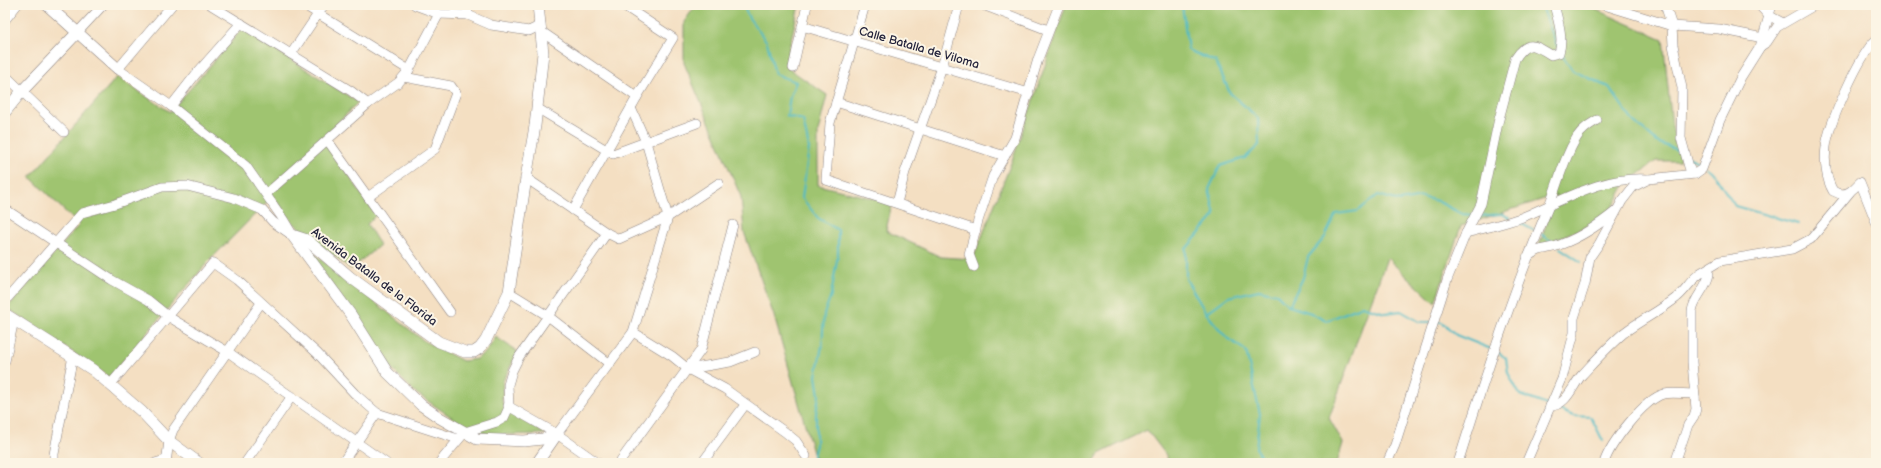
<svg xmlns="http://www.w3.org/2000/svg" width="1881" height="468" font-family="'Balsamiq Sans',sans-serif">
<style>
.green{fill:#9fc46f;stroke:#607355}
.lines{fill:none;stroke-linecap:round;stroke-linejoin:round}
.stream{stroke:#4dbbc5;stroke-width:2}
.minor-casing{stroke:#8b807e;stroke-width:10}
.tertiary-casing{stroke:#8b807e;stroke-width:12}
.minor{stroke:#fff;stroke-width:9}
.tertiary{stroke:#fff;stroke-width:11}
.labels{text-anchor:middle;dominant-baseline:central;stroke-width:4;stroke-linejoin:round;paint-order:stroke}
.street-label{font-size:12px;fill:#22223b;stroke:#fcf5e5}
</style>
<rect width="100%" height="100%" fill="#fcf5e5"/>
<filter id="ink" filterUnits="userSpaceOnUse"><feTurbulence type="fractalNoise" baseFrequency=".025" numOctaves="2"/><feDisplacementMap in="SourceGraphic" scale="8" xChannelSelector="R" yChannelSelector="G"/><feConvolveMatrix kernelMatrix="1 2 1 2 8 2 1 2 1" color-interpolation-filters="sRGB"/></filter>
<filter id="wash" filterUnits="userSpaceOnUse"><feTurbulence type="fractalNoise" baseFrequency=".012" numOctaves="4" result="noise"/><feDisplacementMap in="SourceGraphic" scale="16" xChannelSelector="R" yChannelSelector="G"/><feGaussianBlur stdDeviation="0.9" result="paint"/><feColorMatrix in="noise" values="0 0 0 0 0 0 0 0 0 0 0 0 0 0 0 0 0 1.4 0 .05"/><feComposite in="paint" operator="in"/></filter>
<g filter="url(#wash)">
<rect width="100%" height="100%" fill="#f4dfc2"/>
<g class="green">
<polygon points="696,5 799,5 785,66 827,95 818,132 818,185 892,203 886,231 941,257 973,259 1013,158 1066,5 1585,5 1663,39 1672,126 1680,161 1656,161 1625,185 1607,218 1539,246 1556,195 1461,226 1435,303 1387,258 1329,418 1343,443 1337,463 1167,463 1166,455 1147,430 1099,454 1093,463 816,463 774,316 744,232 741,197 684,63 684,22"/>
<polygon points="242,29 358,102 324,138 376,215 367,224 380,245 351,269 292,222 273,196 208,262 109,377 7,308 79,225 30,177 117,77 170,112"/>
<polygon points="304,246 424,341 463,361 476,359 486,352 496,337 518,352 503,381 502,402 515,415 545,434 490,435 460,423 416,393 389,366"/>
</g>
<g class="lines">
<g class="stream">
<polyline points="743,5 749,18 767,42 775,74 796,82 790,96 787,116 803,120 809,148 802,198 818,218 838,230 838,254 831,295 824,314 822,346 816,376 819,395 816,413 816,445 811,463"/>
<polyline points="1182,5 1188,50 1216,62 1230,93 1258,118 1259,145 1245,158 1220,166 1209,189 1215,215 1186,249 1186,279 1206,313 1226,337 1246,351 1260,414 1256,448 1266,463"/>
<polyline points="1539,5 1543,9 1557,46"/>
<polyline points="1562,55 1573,71 1609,87 1632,120 1657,142 1682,152"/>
<polyline points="1689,157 1701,164"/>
<polyline points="1706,168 1713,173 1735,206 1798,224"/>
<polyline points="1478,216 1502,214 1510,218"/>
<polyline points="1518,222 1535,231"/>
<polyline points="1541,234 1554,243"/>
<polyline points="1560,248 1581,262"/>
<polyline points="1289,306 1303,278 1308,257 1325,237 1336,214 1358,211 1378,195 1400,201 1422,197 1437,201 1462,214 1472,215"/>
<polyline points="1206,313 1228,297 1259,290 1277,294 1289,306 1311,313 1326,321 1362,306 1385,313 1401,311 1420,322 1431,322"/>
<polyline points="1438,322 1442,322 1456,335 1491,349"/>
<polyline points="1497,352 1506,358 1508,373 1520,395 1547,405"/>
<polyline points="1555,408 1573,416 1591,417 1603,441"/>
</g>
</g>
</g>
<g filter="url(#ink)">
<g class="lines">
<defs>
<g id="minor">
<polyline points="172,5 118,69 171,106 246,166 283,219 292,234"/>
<polyline points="211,5 351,91 368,104"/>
<polyline points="304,5 409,70"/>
<polyline points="415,5 439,14 468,15 491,25 529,31 537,27 540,19"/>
<polyline points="467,5 468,15"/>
<polyline points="865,5 830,123 826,180 976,230"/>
<polyline points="983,5 1048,30"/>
<polyline points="1604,5 1672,26 1719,29 1763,38"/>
<polyline points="1665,5 1672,26 1673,45 1682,88 1681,138 1689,167 1691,172 1695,174 1702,169 1720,120 1741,77 1760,47 1772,5"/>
<polyline points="1759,5 1768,15 1783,23"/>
<polyline points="5,20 17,5"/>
<polyline points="802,26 1029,93"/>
<polyline points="542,32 637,97"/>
<polyline points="77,33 103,5"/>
<path d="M1876,40C1860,54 1828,125 1826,147C1824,161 1826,179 1833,191C1845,198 1852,191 1860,182L1876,222"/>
<polyline points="1761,46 1767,42 1777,27 1815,5"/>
<polyline points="291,54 324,5"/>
<polyline points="793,68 807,5"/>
<polyline points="5,75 64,132"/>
<polyline points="836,102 1005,156"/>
<polyline points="171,106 196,74 241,23"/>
<polyline points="537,108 613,154 697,123"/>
<polyline points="328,141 450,312"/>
<polyline points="526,178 607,233 619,239 668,217 719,183"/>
<polyline points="266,194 368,104 399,82 409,70 439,14"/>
<polyline points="368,197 435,149 456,93 451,86 404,77"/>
<polyline points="897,203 905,172 942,67 959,5"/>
<polyline points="5,209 112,280 148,300 169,317 228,352 386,463"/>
<polyline points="573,210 637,97 673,38 623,5"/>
<path d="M1466,233C1487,227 1510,223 1530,214C1569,197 1605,176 1648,179"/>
<path d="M1527,257C1544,245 1547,251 1562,244C1581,237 1600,224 1616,211"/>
<polyline points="974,267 969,254 978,221 993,176 1015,138 1038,59 1059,5"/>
<polyline points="1700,273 1720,261 1792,249 1811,239 1850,192"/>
<polyline points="509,292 548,316 610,364"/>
<polyline points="5,301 82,213 115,204 162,187 187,186 234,198 262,210 273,222 292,235"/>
<polyline points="633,332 672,356 688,369 725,389 785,432 796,441 806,456"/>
<polyline points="5,361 14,320"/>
<polyline points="688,369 730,362 755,352"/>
<polyline points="110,385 213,263 237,280 317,353 355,394 377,413 458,439"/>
<polyline points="508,406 557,434 598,463"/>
<path d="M1550,406C1566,406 1572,387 1581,376C1595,361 1609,345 1625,332C1641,320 1660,311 1676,298C1687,290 1692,276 1705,271L1709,274C1707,288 1694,297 1692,311V362L1696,409L1694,416L1688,425L1675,463"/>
<polyline points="557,434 633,332 668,217 646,142 631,108"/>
<polyline points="54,463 54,454 73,356"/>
<polyline points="155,463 165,460"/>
<polyline points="166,463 169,441 173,430 261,303"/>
<polyline points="245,463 292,396"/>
<polyline points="342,463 377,413"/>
<polyline points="439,463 465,432 497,422 504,418 509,407 508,385 512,371 519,357 607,233"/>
<polyline points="619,463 701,350 733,225"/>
<polyline points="702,463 745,405"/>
<path d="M1387,463L1395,445L1447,280L1466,233L1481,204L1498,123L1515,59C1527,40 1534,44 1551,55L1559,53C1564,38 1558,20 1554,5"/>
<path d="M1458,463C1485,377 1513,291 1548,208C1558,184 1563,159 1577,137C1582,129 1589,125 1597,120"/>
<polyline points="1526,463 1562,379 1574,333 1574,318 1585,284 1590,257 1599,244 1622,201 1633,187 1649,179 1695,174"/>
<path d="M1604,463C1610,444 1644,399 1664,394C1672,392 1683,394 1692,394L1695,398"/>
</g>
<g id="tertiary">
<polyline points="47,5 118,69"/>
<polyline points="5,112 22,91 77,33"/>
<polyline points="292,235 307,240 350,277 439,342 465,352 474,352 480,348 486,340 509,292 526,178 535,126 543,53 538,5"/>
<polyline points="292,235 351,315 387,372 421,405 440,418 477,439 524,441 543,439 557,434"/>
<polyline points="5,314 93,370 142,412 169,441 199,463"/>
<polyline points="537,463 557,434"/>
</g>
</defs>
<use href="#minor" class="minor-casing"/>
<use href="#tertiary" class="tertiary-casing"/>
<use href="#minor" class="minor"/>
<use href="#tertiary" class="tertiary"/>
</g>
</g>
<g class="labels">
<g class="street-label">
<text transform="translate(919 48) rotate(16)">Calle Batalla de Viloma</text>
<text transform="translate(374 277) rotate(37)">Avenida Batalla de la Florida</text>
</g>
</g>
<rect width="1881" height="468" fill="none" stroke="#fcf5e5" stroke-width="20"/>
</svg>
